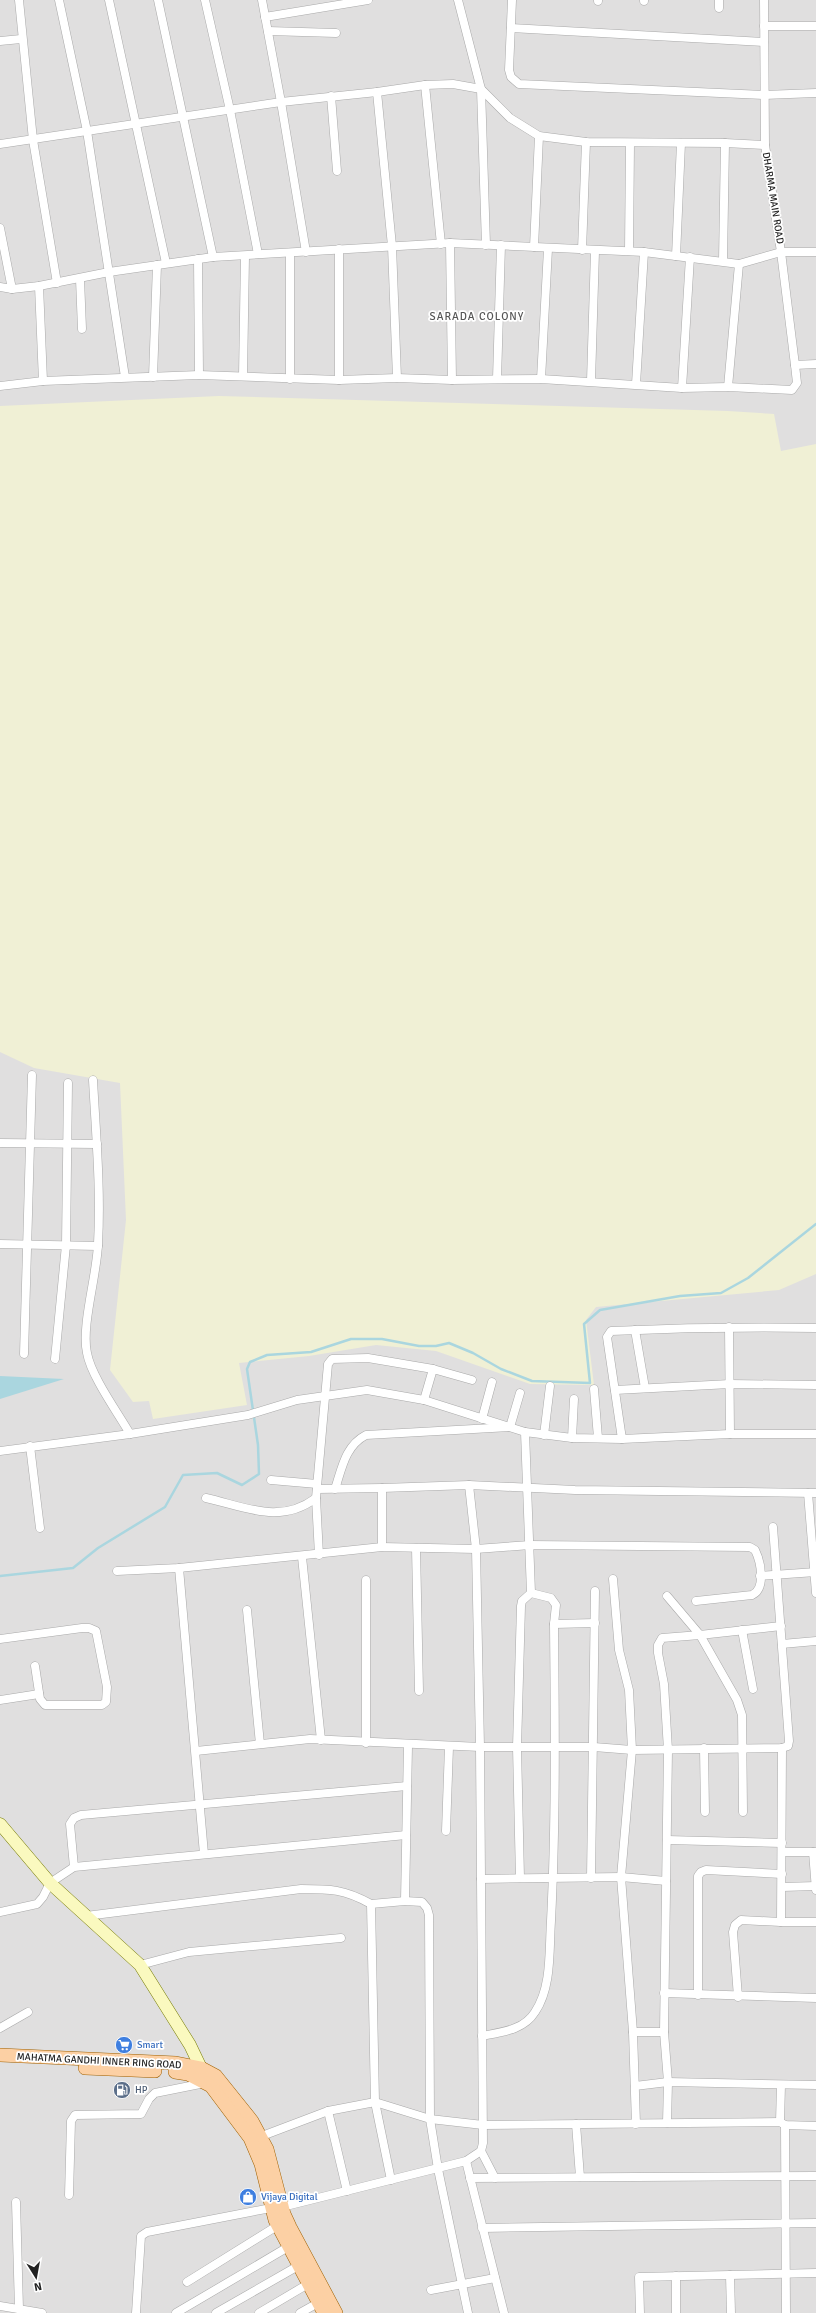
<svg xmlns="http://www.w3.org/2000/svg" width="816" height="2313" font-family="Signika,sans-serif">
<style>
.residential{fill:#e0dfdf}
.farmland{fill:#f0f0d5}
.water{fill:#aad6df}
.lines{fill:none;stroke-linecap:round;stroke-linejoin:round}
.stream{stroke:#aad6df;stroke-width:2.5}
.street-casing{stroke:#a9a9a9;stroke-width:9}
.secondary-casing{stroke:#777c06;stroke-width:13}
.primary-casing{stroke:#9f6001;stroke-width:14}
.street{stroke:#fff;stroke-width:8}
.secondary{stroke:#faf9bf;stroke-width:12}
.primary{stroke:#fcd0a4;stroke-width:13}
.labels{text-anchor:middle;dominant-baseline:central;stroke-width:3.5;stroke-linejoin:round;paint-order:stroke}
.street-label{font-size:10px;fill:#222;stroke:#fff}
.shop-label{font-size:10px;fill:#366cbe;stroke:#fff;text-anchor:start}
.service-label{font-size:10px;fill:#4e5e75;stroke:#fff;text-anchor:start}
.neighbourhood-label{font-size:11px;letter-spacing:1px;fill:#555;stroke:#fff}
</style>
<rect width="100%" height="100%" fill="#f2eee9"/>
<rect class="residential" x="0" y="0" width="816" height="2313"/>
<polygon class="farmland" points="219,396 728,411 774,414 781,451 816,444 816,1274 779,1290 596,1307 586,1320 594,1385 530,1384 436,1351 376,1345 309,1356 239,1363 247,1405 153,1419 149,1401 133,1402 110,1370 126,1220 120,1083 34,1068 0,1052 0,406"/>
<polygon class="water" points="0,1376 64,1379 0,1399"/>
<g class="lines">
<polyline class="stream" points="0,1576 73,1568 98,1548 165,1507 183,1475 217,1473 242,1485 259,1474 258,1445 247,1369 250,1362 267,1355 311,1352 351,1339 382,1339 419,1346 436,1346 449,1343 473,1353 501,1369 532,1381 590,1383 584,1324 600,1310 680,1296 721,1293 748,1278 816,1224"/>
<defs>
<g id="street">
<polyline points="19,0 33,140 57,283"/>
<polyline points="59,0 87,131 125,377"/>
<polyline points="109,0 166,263"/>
<polyline points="158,0 213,257"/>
<polyline points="205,0 230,110 258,254"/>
<polyline points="262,0 281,102 306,252"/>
<polyline points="458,0 481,89 486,245"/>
<polyline points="512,0 509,70 511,77 519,84 764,95 816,93"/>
<polyline points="719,0 719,8"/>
<polyline points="598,1 598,0"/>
<polyline points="644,1 644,0"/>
<polyline points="265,17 368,0"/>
<polyline points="764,26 816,26"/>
<polyline points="511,28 764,42"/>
<polyline points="268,31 336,33"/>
<polyline points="0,41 21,39"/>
<polyline points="425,85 441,244"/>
<polyline points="377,92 392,246 397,378"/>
<polyline points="331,96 337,171"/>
<polyline points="0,144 281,102 377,92 425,85 453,84 481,89 510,118 539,136 586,142 725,143 765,145"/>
<polyline points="0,228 12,289"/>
<polyline points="450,243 452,380"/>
<polyline points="534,247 539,136"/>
<polyline points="339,249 339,380"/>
<polyline points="582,250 586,142"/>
<polyline points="629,251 630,143"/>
<polyline points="290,253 290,379"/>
<polyline points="676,256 681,143"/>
<polyline points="198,259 199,375"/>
<polyline points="723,261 725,143"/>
<polyline points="80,279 82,329"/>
<polyline points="39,286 43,381"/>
<polyline points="0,287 12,289 39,286 109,272 213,257 450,243 644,252 739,264 781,252 816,252"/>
<polyline points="795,365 816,364"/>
<polyline points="243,376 245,256"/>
<polyline points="153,377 157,265"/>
<polyline points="497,379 501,245"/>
<polyline points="541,379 548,249"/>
<polyline points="591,381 595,251"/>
<polyline points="636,384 644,252"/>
<polyline points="0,386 43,381 199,375 339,380 397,378 452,380 541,379 682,388 728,387 792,390 797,383 795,365 781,252 765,145 764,0"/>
<polyline points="728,387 739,264"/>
<polyline points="682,388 690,257"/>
<path d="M93,1080C96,1135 101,1190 98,1244C97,1275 81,1326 87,1353C91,1376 118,1413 130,1434"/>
<polyline points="0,1143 97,1144"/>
<polyline points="0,1244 98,1246"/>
<polyline points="729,1327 730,1434"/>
<path d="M816,1328C748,1327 679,1328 611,1331L607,1337L622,1439L730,1434H816"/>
<polyline points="635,1330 645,1388"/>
<polyline points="24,1354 32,1075"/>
<polyline points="55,1359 66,1245 68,1083"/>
<polyline points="594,1389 598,1438"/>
<polyline points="615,1390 730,1384 816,1385"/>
<polyline points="424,1400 433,1369 472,1380"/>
<polyline points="482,1419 492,1382"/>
<polyline points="525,1432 572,1438 622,1439"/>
<polyline points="544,1435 550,1386"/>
<polyline points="572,1438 574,1399"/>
<polyline points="30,1446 40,1528"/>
<polyline points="0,1451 130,1434 248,1415 297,1400 367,1390 424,1400 525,1432 531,1593"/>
<polyline points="271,1480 317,1484"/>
<polyline points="382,1488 469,1485 575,1490 816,1493"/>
<polyline points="317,1489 382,1488 382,1547"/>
<path d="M335,1489C342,1468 345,1446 366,1435L510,1427L520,1393"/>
<polyline points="808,1493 816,1593"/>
<path d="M206,1498C246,1507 280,1525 316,1498L328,1364L332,1359L368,1358L433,1369"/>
<polyline points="316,1498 319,1555"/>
<polyline points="416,1548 419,1691"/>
<polyline points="302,1557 321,1740"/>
<polyline points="179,1568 204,1854"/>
<path d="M117,1571L179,1568L382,1547L476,1549L530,1545L750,1547L755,1550C761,1562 766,1589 752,1595L696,1601"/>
<polyline points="760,1576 816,1572"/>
<polyline points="613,1579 619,1650 629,1690 632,1750 621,1877 633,2032 636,2124"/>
<polyline points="366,1580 366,1743"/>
<polyline points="667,1596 700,1635 781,1626"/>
<polyline points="247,1610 260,1744"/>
<polyline points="554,1624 595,1623"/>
<polyline points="742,1630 753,1689"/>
<polyline points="0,1639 82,1628 89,1628 96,1631 107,1687 106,1702 102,1705 45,1705 40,1699 35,1666"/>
<polyline points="782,1644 816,1641"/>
<polyline points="0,1700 39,1694"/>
<polyline points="704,1748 705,1812"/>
<polyline points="782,1748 781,1922 816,1922"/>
<polyline points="196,1751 310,1739 480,1747 594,1747 632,1750 782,1748 788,1746 789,1741 773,1527"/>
<polyline points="446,1831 449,1747"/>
<polyline points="667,1840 782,1843"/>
<polyline points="782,1852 816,1852"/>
<polyline points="813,1852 816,1890"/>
<polyline points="74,1867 70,1824 74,1818 81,1815 407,1786"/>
<polyline points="591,1878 595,1591"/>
<polyline points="481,1879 621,1877 666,1881"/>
<polyline points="782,1887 816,1886"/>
<polyline points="405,1901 408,1746"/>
<polyline points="0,1912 37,1904 43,1897 50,1883 74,1867 406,1835"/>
<path d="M86,1916L301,1889C330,1889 344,1889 371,1904"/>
<polyline points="140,1965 189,1952 341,1938"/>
<polyline points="664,1993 816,1998"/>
<polyline points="698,1995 698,1876 701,1872 706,1870 782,1874"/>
<polyline points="738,1997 733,1932 735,1925 741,1920 781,1922"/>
<polyline points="0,2028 28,2012"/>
<polyline points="633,2032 664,2032"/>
<path d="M482,2036C502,2032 524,2030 535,2012C552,1987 549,1950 551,1921C556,1822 555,1723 554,1624L556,1605L551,1598L531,1593L522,1601L521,1606L517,1747L520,1878"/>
<polyline points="635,2086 668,2082 816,2085"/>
<polyline points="328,2111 347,2191"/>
<polyline points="780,2122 781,2085"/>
<polyline points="667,2123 668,2082 664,2032 668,1750 664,1684 658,1653 658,1645 662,1638 700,1635 737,1700 742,1715 743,1812"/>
<polyline points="576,2124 580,2177"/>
<polyline points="785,2125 786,2313"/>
<polyline points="262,2136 328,2111 375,2102 430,2119 483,2125 780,2122 785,2125 816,2126"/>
<polyline points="481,2151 495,2178"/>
<polyline points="466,2161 481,2151 483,2143 480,1747 476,1549 469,1485"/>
<polyline points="470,2178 816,2176"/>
<polyline points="391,2180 375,2102 371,1904 405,1901 422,1902 427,1908 429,1915 430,2119 438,2169 468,2313"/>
<polyline points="69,2195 71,2121 75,2115 141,2114 149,2099 155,2093 205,2083"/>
<polyline points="16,2202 19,2309"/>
<polyline points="282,2207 466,2161 504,2313"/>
<polyline points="482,2228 816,2223"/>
<polyline points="730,2275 731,2313"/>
<polyline points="187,2282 277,2226"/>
<polyline points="431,2290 495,2278"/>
<polyline points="0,2306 42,2313"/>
<polyline points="136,2313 141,2236 147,2232 271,2208"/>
<polyline points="176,2313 288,2247"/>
<polyline points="216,2313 298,2266"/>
<polyline points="259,2313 308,2284"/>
<polyline points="300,2313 318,2303"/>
<polyline points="640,2313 639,2277 816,2273"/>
<polyline points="676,2313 676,2276"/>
</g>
<polyline id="secondary" points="0,1824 50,1883 140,1965 190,2045 201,2068 201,2076"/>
<g id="primary">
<polyline points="0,2055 176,2063 201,2068 216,2076 252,2121 267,2149 284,2214 290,2227 336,2313"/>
<polyline points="85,2068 155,2071"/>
<polyline points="175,2072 188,2074 211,2086 250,2138 261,2164 275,2220 324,2313"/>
</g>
</defs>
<use href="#street" class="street-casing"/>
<use href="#secondary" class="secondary-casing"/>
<use href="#primary" class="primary-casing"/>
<use href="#street" class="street"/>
<use href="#secondary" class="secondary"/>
<use href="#primary" class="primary"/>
</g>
<defs>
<symbol id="supermarket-disc" viewBox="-11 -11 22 22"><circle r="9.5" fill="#3f7fe0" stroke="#fff"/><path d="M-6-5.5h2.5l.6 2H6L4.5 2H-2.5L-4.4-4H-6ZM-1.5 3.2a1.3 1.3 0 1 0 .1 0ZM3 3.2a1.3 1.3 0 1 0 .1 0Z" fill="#fff"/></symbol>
<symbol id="fuel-disc" viewBox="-11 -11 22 22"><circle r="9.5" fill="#5c6f8a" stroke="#fff"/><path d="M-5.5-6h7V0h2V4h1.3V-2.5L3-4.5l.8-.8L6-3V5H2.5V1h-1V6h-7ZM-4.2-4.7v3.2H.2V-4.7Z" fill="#fff"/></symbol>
<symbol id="shop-disc" viewBox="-11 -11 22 22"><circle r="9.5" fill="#3f7fe0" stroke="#fff"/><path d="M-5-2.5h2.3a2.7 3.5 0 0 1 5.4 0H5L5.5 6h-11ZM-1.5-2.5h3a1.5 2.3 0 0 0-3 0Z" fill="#fff"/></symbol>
</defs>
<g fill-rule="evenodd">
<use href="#supermarket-disc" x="114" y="2035" width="20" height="20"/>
<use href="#fuel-disc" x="112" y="2080" width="20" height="20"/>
<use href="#shop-disc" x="238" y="2187" width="20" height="20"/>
</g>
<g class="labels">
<g class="street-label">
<text transform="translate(773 198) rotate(81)">DHARMA MAIN ROAD</text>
<text transform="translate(99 2061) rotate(3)">MAHATMA GANDHI INNER RING ROAD</text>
</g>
<g class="shop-label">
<text x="137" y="2045">Smart</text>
<text x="261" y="2197">Vijaya Digital</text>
</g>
<g class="service-label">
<text x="135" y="2090">HP</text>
</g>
<g class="neighbourhood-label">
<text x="477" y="316">SARADA COLONY</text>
</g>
</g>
<g transform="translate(36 2277) rotate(169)" stroke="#ffffff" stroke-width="3" paint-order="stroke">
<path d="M0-3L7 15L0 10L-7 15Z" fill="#222222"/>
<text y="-6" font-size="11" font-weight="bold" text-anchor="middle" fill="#222222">N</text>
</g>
</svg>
